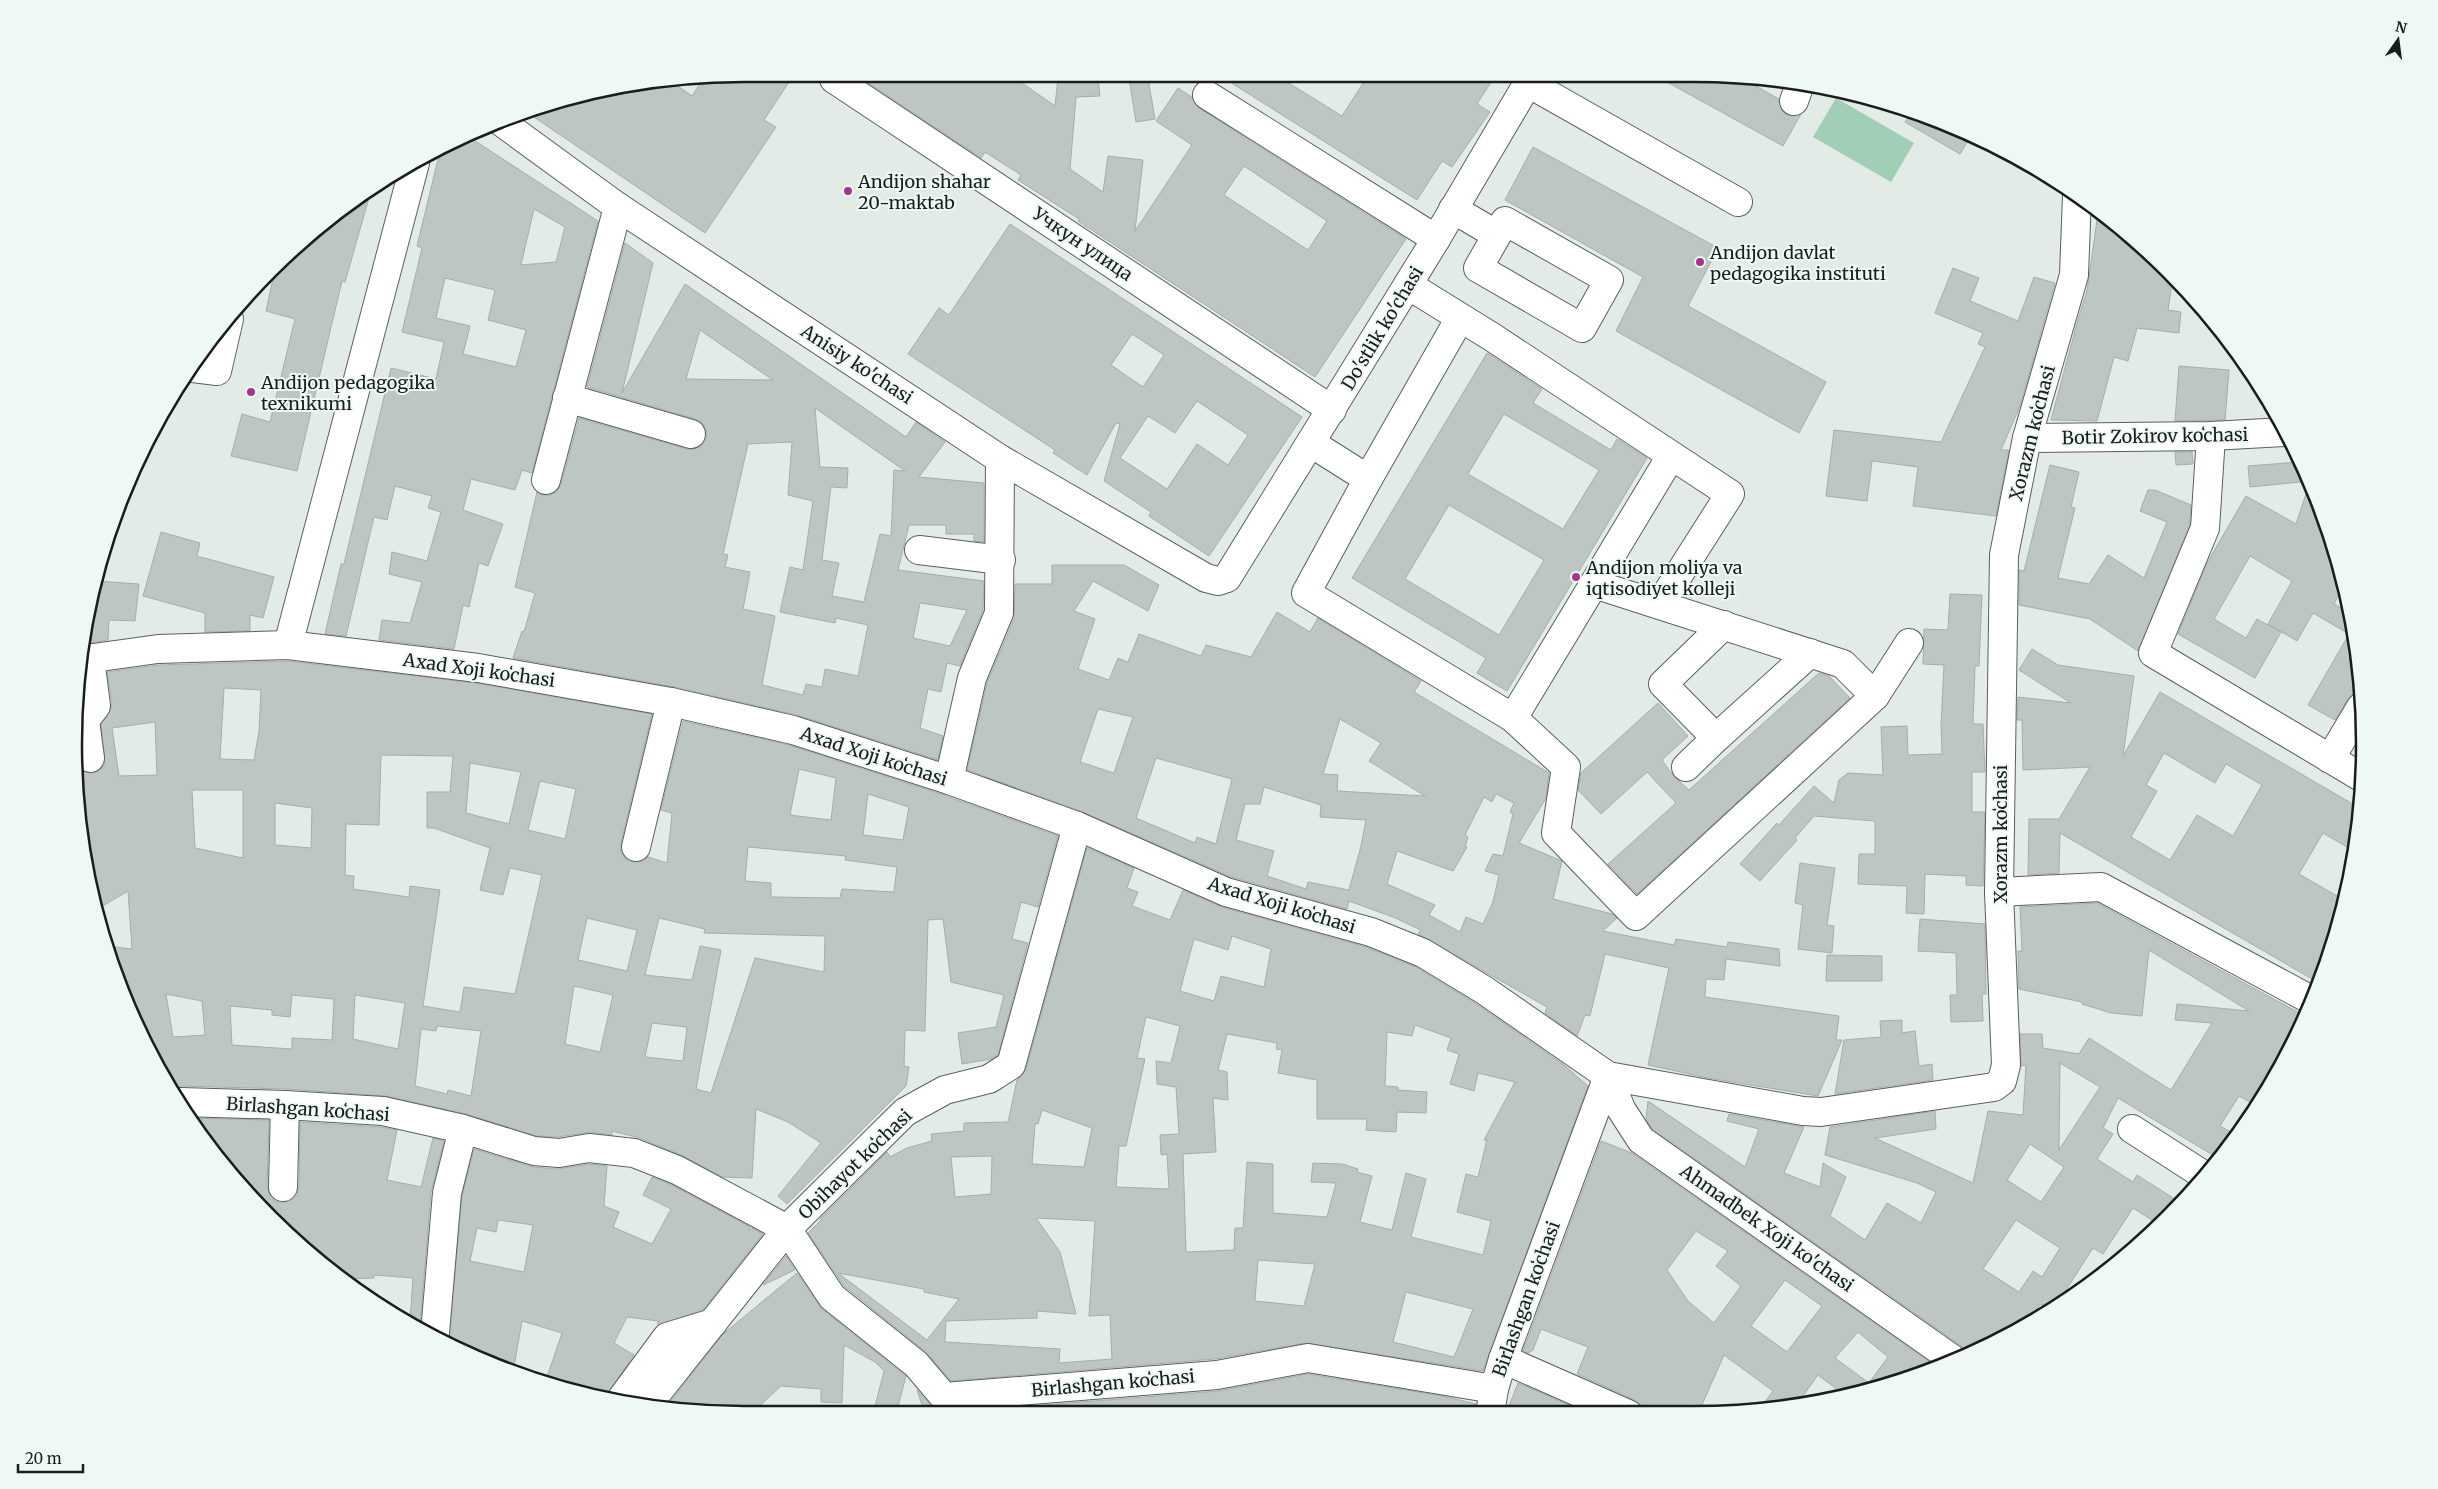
<svg xmlns="http://www.w3.org/2000/svg" width="2438" height="1489" font-family="Merriweather,serif">
<style>
.green{fill:#a0ceb6}
.building{fill:#bdc6c1;stroke:#a5aea9;fill-rule:evenodd}
.lines{fill:none;stroke-linecap:round;stroke-linejoin:round}
.minor-casing{stroke:#59615c;stroke-width:30}
.minor{stroke:#fff;stroke-width:28}
.poi-dot{fill:#a5338f;stroke:#eff9f3;stroke-width:2}
.labels{text-anchor:middle;dominant-baseline:central;stroke-width:4;stroke-linejoin:round;paint-order:stroke}
.poi-label{font-size:18px;fill:#191d1b;stroke:#eff9f3;text-anchor:start}
.street-label{font-size:18px;fill:#191d1b;stroke:#eff9f3}
.rim{fill:none;stroke:#191d1b;stroke-width:2.5}
</style>
<rect width="100%" height="100%" fill="#e2ebe6"/>
<polygon class="green" points="1836,98 1914,143 1891,182 1813,137"/>
<g class="building">
<polygon points="1736,75 1779,99 1782,111 1788,115 1801,114 1783,146 1656,76"/>
<polygon points="1495,76 1477,104 1490,112 1452,167 1442,161 1417,200 1222,77 1279,77 1342,116 1367,77"/>
<path d="M1015,78L1055,106L1058,78H1098L1100,96L1076,97L1070,169L1103,192L1108,156L1143,160L1135,231L1192,145L1156,121L1178,88L1192,97L1199,108L1406,239L1315,377L1078,221L1079,219L1018,180L1021,175L985,152L981,158L862,79ZM1244,166L1327,221L1308,250L1224,195Z"/>
<polygon points="1129,78 1148,78 1155,119 1136,122"/>
<polygon points="668,79 692,96 703,79 791,79 764,120 776,127 705,233 525,111 657,80"/>
<polygon points="1912,111 1969,139 1960,154 1905,122"/>
<path d="M466,135L598,221L532,473L522,470L515,490L471,479L463,510L503,524L488,566L479,563L469,607L463,605L454,649L379,640L382,620L410,623L422,582L389,574L392,552L427,561L441,512L428,508L432,496L395,486L387,520L374,517L346,636L325,634L341,564H344L391,368L436,379L444,342L402,332L422,248L417,246L441,147ZM534,209L565,227L556,262L521,265ZM445,278L495,290L488,320L526,330L516,367L463,354L470,326L436,318Z"/>
<polygon points="1533,147 1718,248 1688,306 1826,382 1799,433 1616,331 1643,277 1505,200"/>
<polygon points="371,191 345,282 342,281 297,471 231,456 242,414 270,422 295,319 266,311 274,274 336,212"/>
<polygon points="2098,213 2173,277 2168,310 2181,312 2179,333 2137,328 2128,361 2114,357 2097,421 2051,420 2079,316 2087,291"/>
<path d="M1010,224L1302,417L1209,556L1149,516L1151,512L1104,481L1120,424L1116,423L1087,475L1053,453L1055,450L908,354L939,308L949,315ZM1132,334L1164,355L1143,387L1111,365ZM1197,401L1248,435L1228,465L1197,444L1167,489L1120,458L1148,416L1175,433Z"/>
<path d="M625,243L653,263L622,393L685,284L906,437L916,422L945,442L919,477L984,483V542L974,541V534H946V525H909L898,570L984,581L983,610L960,666L947,663L941,692L928,689L920,728L943,736L938,760L797,715L674,687L513,658L522,631L524,632L535,593L515,587L537,492L542,495H551L557,491L561,484L579,418L687,449H694L701,446L706,438V430L703,424L695,419L587,387ZM700,330L723,346L773,380L686,379ZM815,408L905,471L894,470L891,536L880,534L864,602L832,596L839,563L822,560L831,487L847,488L848,468L820,467ZM792,442L788,495L813,501L803,570L790,567L780,612L835,623L836,618L868,625L858,676L825,669L822,687L806,684L803,695L762,685L775,616L743,609L750,572L725,567L728,555L723,554L748,444ZM920,603L967,610L950,646L913,638Z"/>
<polygon points="1953,268 1979,278 1970,301 2018,321 2034,277 2055,283 2020,406 2001,450 2009,450 1996,516 1913,506 1918,467 1872,461 1867,501 1826,496 1834,430 1941,442 1985,347 1978,344 1983,333 1935,313"/>
<path d="M1487,353L1542,389L1533,403L1611,450L1617,439L1647,458L1507,691L1477,673L1486,658L1352,578ZM1504,414L1599,470L1563,529L1468,474ZM1449,505L1544,560L1499,635L1405,579Z"/>
<polygon points="2179,366 2229,370 2225,420 2175,421"/>
<polygon points="2175,452 2192,452 2193,464 2176,465"/>
<polygon points="2299,462 2310,481 2250,487 2248,466"/>
<polygon points="2050,465 2079,472 2071,507 2075,508 2058,578 2089,584 2108,555 2144,578 2167,522 2140,511 2148,490 2155,490 2191,505 2190,524 2138,651 2090,619 2019,605 2019,570 2024,571"/>
<polygon points="2310,482 2343,587 2334,604 2351,614 2359,692 2348,699 2335,720 2308,705 2349,634 2313,613 2297,641 2268,624 2292,581 2250,556 2214,619 2246,638 2257,619 2281,632 2255,678 2178,634 2207,563 2246,496 2296,524"/>
<polygon points="161,532 200,543 197,556 274,577 263,618 250,615 250,631 205,632 205,613 143,596"/>
<path d="M1052,565H1124L1159,585L1148,611L1093,581L1074,611L1095,619L1078,669L1109,680L1118,658L1128,662L1139,634L1201,656L1206,645L1251,657L1277,612L1310,632L1318,618L1421,681L1414,692L1549,773L1546,798L1519,843L1562,861L1553,899L1612,914L1617,918L1603,931L1674,945L1676,939L1727,947L1728,942L1779,949L1780,966L1726,959L1724,980L1706,979L1705,997L1839,1016L1836,1040H1842L1818,1096L1708,1078L1648,1065L1669,968L1605,954L1590,1016L1585,1015L1577,1036L1545,1013L1547,1007L1418,934L1421,930L1393,917L1349,901L1347,909L1231,877L1083,812L967,770L987,683L1014,619L1015,584H1052ZM1098,709L1133,717L1114,773L1080,762ZM1340,719L1381,743L1369,761L1425,796L1337,791L1338,775L1323,774ZM1156,758L1232,779L1216,844L1197,837L1195,843L1136,818ZM1264,787L1321,805L1320,817L1366,820L1361,846L1349,890L1308,882L1306,889L1267,876L1274,851L1236,840L1245,804H1260ZM1496,794L1514,803L1510,812L1513,814L1503,856L1493,854L1485,871L1499,875L1493,902L1483,924L1466,917L1460,932L1429,915L1435,905L1387,884L1397,851L1453,871L1467,847H1465L1468,837L1465,835L1484,797L1492,802Z"/>
<polygon points="97,581 139,584 135,621 109,620 108,640 83,644"/>
<polygon points="1950,594 1982,595 1979,666 1975,666 1973,724 1983,724 1985,772 1972,772 1972,812 1985,812 1983,886 1966,885 1966,876 1925,874 1924,914 1906,913 1907,886 1858,884 1859,854 1875,854 1875,821 1814,816 1795,838 1797,840 1760,881 1740,864 1777,823 1779,825 1814,786 1834,803 1839,780 1848,773 1883,775 1881,727 1907,726 1908,755 1942,754 1941,725 1944,665 1923,664 1924,629 1948,630"/>
<path d="M2032,649L2058,665L2134,676L2123,756L2160,692L2358,807L2354,851L2323,833L2299,874L2344,900L2319,983L2060,833L2059,873L2028,875L2029,819H2059L2090,767L2023,770L2022,720H2017L2018,697L2071,703L2019,670ZM2164,753L2215,783L2226,764L2262,785L2233,836L2197,815L2170,860L2131,837L2157,791L2146,785Z"/>
<path d="M287,661L476,683L652,714L621,843V851L625,858L633,862H641L648,857L667,863L672,813L661,810L683,721L789,745L944,795L1058,836L1038,907L1021,902L1012,939L1028,943L998,1055L991,1059L962,1064L958,1033L996,1027L1004,995L951,982L943,919L928,920L925,1031L905,1030L904,1066L909,1067L906,1086L787,1204L778,1196L821,1143L788,1122L756,1109L752,1178L722,1177L683,1156L640,1138L612,1131V1135L590,1132L558,1137L537,1136L466,1114L386,1096L286,1089L181,1086L173,1089L143,1041L109,960L106,946L132,949L128,891L96,910L87,875L76,763L84,772L92,773L100,770L105,764L101,724L108,715L112,704L107,672L159,665ZM224,688L261,690L259,731L254,760L220,759ZM155,722L157,775L119,776L112,728ZM381,755L453,756L450,792H427V828H434L490,848L480,890L503,895L510,868L542,875L515,994L464,987L460,1012L423,1006L440,890L410,886L409,897L353,889L354,876L345,875L346,824L379,825ZM470,763L521,772L509,824L466,813ZM799,769L836,778L831,820L790,815ZM540,781L576,789L565,839L528,830ZM192,790H243V858L195,848ZM868,794L909,807L903,840L863,835ZM275,803L312,808L311,848L275,845ZM748,847L846,856L845,860L897,867L894,892L842,889L840,898L771,897V883L745,881ZM587,918L637,930L627,971L578,960ZM659,918L705,929L704,933L825,936L824,972L755,958L711,1093L696,1089L721,950L700,946L692,980L645,975ZM574,986L613,995L600,1052L565,1044ZM166,994L202,1001L205,1035L173,1037ZM292,995L334,999L332,1040L292,1038V1049L232,1045L230,1006L272,1010V1015L290,1017ZM355,995L405,1003L398,1049L353,1039ZM652,1023L687,1027L683,1061L645,1057ZM437,1026L481,1031L471,1096L448,1090L447,1094L415,1086L421,1029L436,1031Z"/>
<polygon points="1819,673 1829,676 1850,698 1637,894 1608,864 1676,803 1647,772 1601,814 1578,790 1581,773 1658,703 1688,736 1662,760 1674,777 1689,790"/>
<path d="M1087,848L1134,868L1127,888L1138,892L1132,906L1170,920L1183,890L1222,907L1366,947L1416,967L1475,1003L1564,1065L1588,1086L1483,1371L1305,1343L1215,1359L951,1381L926,1352L844,1286L808,1233L821,1220L820,1219L887,1152L890,1157L907,1148L932,1141L931,1134L964,1131V1123L1008,1122L1017,1080L1026,1069ZM1232,936L1271,949L1264,987L1221,976L1214,1001L1180,991L1194,939L1228,950ZM1146,1017L1180,1026L1171,1063L1156,1061L1157,1084L1176,1087L1179,1134L1160,1135L1161,1155L1167,1154L1169,1189L1116,1187L1119,1146H1126L1145,1059L1137,1058ZM1415,1025L1451,1038L1447,1050L1459,1054L1450,1084L1474,1091L1478,1073L1515,1082L1484,1140H1487L1478,1177L1466,1174L1457,1212L1491,1221L1483,1255L1411,1237L1426,1179L1406,1173L1392,1230L1360,1222L1372,1176L1357,1172L1358,1169L1342,1164L1313,1163L1311,1182L1336,1183L1327,1217L1273,1213V1164L1247,1162L1243,1228H1235L1234,1250L1186,1252L1183,1154L1216,1152L1213,1098L1228,1100L1227,1072L1218,1070L1227,1034L1277,1043L1276,1049L1282,1050L1278,1073L1317,1080V1119H1367L1366,1130L1396,1132L1397,1112L1426,1113L1427,1092L1398,1090V1087L1385,1086L1387,1032L1412,1036ZM1042,1110L1092,1128L1084,1167L1032,1164L1035,1123L1038,1124ZM992,1156L991,1194L955,1197L951,1157ZM1036,1218L1095,1221L1089,1316L1110,1315L1112,1359L1059,1363L1060,1349L945,1342L946,1321L1037,1318V1311L1076,1314L1060,1252ZM1258,1260L1315,1264L1304,1306L1255,1301ZM838,1273L924,1289V1292L959,1299L927,1340ZM1406,1292L1473,1309L1454,1357L1393,1342Z"/>
<polygon points="1800,863 1835,868 1827,925 1834,926 1832,953 1798,949 1803,905 1795,903"/>
<path d="M2097,903L2305,1016L2257,1106L2239,1096L2220,1126L2236,1135L2216,1157L2118,1098L2103,1128L2113,1134L2097,1159L2133,1182L2137,1175L2178,1201L2158,1224L2133,1208L2103,1254L2093,1248L2059,1301L2056,1300L2049,1310L2040,1304L2027,1326L1965,1352L1960,1345L1652,1129L1646,1119L1648,1101L1745,1167L1759,1129L1727,1121L1729,1114L1804,1127L1784,1173L1820,1187L1823,1163L1846,1177L1830,1216L1865,1240L1887,1203L1921,1223L1936,1192L1917,1183L1825,1155L1830,1127L1935,1111L1936,1129L1875,1138L1973,1183L1988,1111L2023,1115L2026,1065L2021,1066L2020,1034H2042L2043,1048L2079,1054L2089,1038L2171,1090L2212,1023L2175,1020L2177,1004L2249,1011L2149,950L2142,1016L2111,1013L2082,1004V1002L2019,989L2018,951H2022L2020,907ZM2060,1063L2100,1087L2059,1150ZM2030,1144L2064,1167L2041,1202L2007,1180ZM2016,1220L2060,1248L2042,1277L2033,1271L2019,1292L1983,1269Z"/>
<polygon points="1920,919 1985,924 1986,994 1982,994 1983,1021 1951,1022 1950,995 1957,995 1956,953 1918,951"/>
<polygon points="1827,955 1882,956 1882,981 1826,981"/>
<polygon points="1902,1020 1902,1033 1915,1031 1919,1066 1932,1064 1933,1080 1835,1094 1844,1040 1881,1037 1880,1021"/>
<polygon points="191,1118 269,1120 267,1187 270,1195 275,1201 282,1203 291,1200 297,1195 299,1188 300,1122 381,1127 397,1130 387,1180 421,1187 433,1138 444,1141 431,1192 420,1326 410,1321 413,1278 374,1275 374,1278 343,1279 270,1219 212,1153"/>
<path d="M1601,1141L1632,1153L1934,1365L1867,1392L1846,1396L1818,1375L1797,1404L1759,1410L1773,1391L1724,1355L1698,1414H1643L1641,1405L1635,1400L1577,1374L1588,1347L1541,1329L1533,1350L1528,1353L1523,1351ZM1696,1231L1728,1251L1716,1266L1741,1286L1714,1323L1688,1301L1667,1270ZM1785,1280L1822,1306L1787,1352L1751,1326ZM1858,1332L1888,1357L1869,1383L1835,1358Z"/>
<path d="M474,1149L533,1167L558,1169L589,1164L607,1166L604,1206L619,1212L613,1227L652,1244L671,1209L643,1195L652,1177L670,1184L750,1227L749,1231L752,1228L763,1234L703,1310L658,1325V1321L627,1317L614,1343L634,1355L607,1395L559,1386L560,1381L547,1377L562,1333L522,1321L513,1372L449,1340L462,1196ZM498,1220L533,1225L524,1272L470,1261L477,1228L496,1232Z"/>
<polygon points="786,1256 795,1270 763,1285"/>
<polygon points="797,1273 822,1309 906,1376 896,1414 873,1414 884,1371 875,1362 844,1345 842,1403 821,1402 821,1389 781,1386 751,1414 700,1414 666,1407 723,1334"/>
<polygon points="1308,1374 1443,1396 1476,1404 1475,1414 1366,1414 1336,1408 1334,1414 925,1414 917,1390 932,1407 945,1413 1218,1391"/>
<polygon points="1518,1383 1589,1414 1506,1414"/>
</g>
<g class="lines">
<defs>
<g id="minor">
<polyline points="834,79 1332,410"/>
<polyline points="1528,83 1738,202"/>
<polyline points="1207,95 1436,239"/>
<polyline points="1794,101 1799,87"/>
<polyline points="500,121 618,207 1000,459 1206,578 1218,581 1227,578 1436,239 1532,76"/>
<polyline points="1453,209 1497,235 1505,221 1609,280 1582,328 1478,268 1497,235"/>
<polyline points="1408,285 1492,337 1730,494 1660,604"/>
<polyline points="1460,318 1368,479 1306,593 1513,718 1566,767 1556,833 1636,916 1875,696 1909,643"/>
<polyline points="193,368 217,371 229,319"/>
<polyline points="567,398 691,434"/>
<polyline points="2211,436 2205,528 2153,653 2361,777"/>
<polyline points="2027,438 2211,436 2284,432"/>
<polyline points="1311,443 1368,479"/>
<polyline points="546,480 618,207"/>
<polyline points="919,550 1001,560"/>
<polyline points="1594,584 1843,664 1875,696"/>
<polyline points="1724,625 1663,684 1716,738 1810,653"/>
<polyline points="288,645 415,163"/>
<polyline points="90,658 96,706 85,720 90,758"/>
<polyline points="79,660 158,649 288,645 478,668 671,702 793,730 949,780 1077,826 1226,892 1371,932 1423,953 1484,990 1608,1076 1803,1111 1821,1112 1994,1087 2002,1081 2006,1065 1999,892 2004,555 2027,438 2074,275 2077,196"/>
<polyline points="1513,718 1671,456"/>
<polyline points="2330,759 2361,707"/>
<polyline points="1686,767 1716,738"/>
<polyline points="949,780 972,678 999,613 1000,459"/>
<polyline points="636,847 671,702"/>
<polyline points="1999,892 2101,887 2313,1001"/>
<polyline points="1608,1076 1621,1109 1641,1140 1951,1358"/>
<polyline points="181,1102 285,1105 383,1111 463,1129 534,1151 559,1153 589,1148 634,1153 677,1170 787,1229 832,1297 916,1364 944,1397 1217,1375 1308,1358 1494,1389"/>
<polyline points="2132,1129 2202,1174"/>
<polyline points="283,1187 285,1105"/>
<polyline points="435,1333 447,1193 463,1129"/>
<polyline points="1503,1359 1628,1414"/>
<polyline points="622,1398 667,1337 713,1323"/>
<polyline points="649,1403 787,1229 905,1112 945,1090 989,1079 1011,1065 1077,826"/>
<polyline points="1490,1414 1494,1389 1503,1359 1608,1076"/>
</g>
</defs>
<use href="#minor" class="minor-casing"/>
<use href="#minor" class="minor"/>
</g>
<g class="poi-dot">
<circle cx="848" cy="191" r="5"/>
<circle cx="1700" cy="262" r="5"/>
<circle cx="251" cy="392" r="5"/>
<circle cx="1576" cy="577" r="5"/>
</g>
<g class="labels">
<g class="poi-label">
<text x="858" y="181">Andijon shahar<tspan x="858" dy="21">20-maktab</tspan></text>
<text x="1710" y="252">Andijon davlat<tspan x="1710" dy="21">pedagogika instituti</tspan></text>
<text x="261" y="382">Andijon pedagogika<tspan x="261" dy="21">texnikumi</tspan></text>
<text x="1586" y="567">Andijon moliya va<tspan x="1586" dy="21">iqtisodiyet kolleji</tspan></text>
</g>
<g class="street-label">
<text transform="translate(1083 244) rotate(34)">Учкун улица</text>
<text transform="translate(1382 328) rotate(-59)">Do'stlik ko'chasi</text>
<text transform="translate(857 364) rotate(33)">Anisiy ko'chasi</text>
<text transform="translate(2032 433) rotate(-76)">Xorazm koʻchasi</text>
<text transform="translate(2155 436) rotate(-1)">Botir Zokirov koʻchasi</text>
<text transform="translate(479 670) rotate(8)">Axad Xoji koʻchasi</text>
<text transform="translate(874 756) rotate(18)">Axad Xoji koʻchasi</text>
<text transform="translate(2000 834) rotate(-90)">Xorazm koʻchasi</text>
<text transform="translate(1282 905) rotate(17)">Axad Xoji koʻchasi</text>
<text transform="translate(308 1109) rotate(4)">Birlashgan koʻchasi</text>
<text transform="translate(855 1164) rotate(-44)">Obihayot koʻchasi</text>
<text transform="translate(1767 1228) rotate(35)">Ahmadbek Xoji ko'chasi</text>
<text transform="translate(1526 1299) rotate(-70)">Birlashgan koʻchasi</text>
<text transform="translate(1113 1383) rotate(-5)">Birlashgan koʻchasi</text>
</g>
</g>
<path d="M0 0H2438V1489H0ZM744 82H1694A662 662 0 0 1 2356 744V744A662 662 0 0 1 1694 1406H744A662 662 0 0 1 82 744V744A662 662 0 0 1 744 82Z" fill="#eff9f3" fill-rule="evenodd"/>
<path class="rim" d="M744 82H1694A662 662 0 0 1 2356 744V744A662 662 0 0 1 1694 1406H744A662 662 0 0 1 82 744V744A662 662 0 0 1 744 82Z"/>
<g transform="translate(2398 40) rotate(14)" stroke="#eff9f3" stroke-width="4" paint-order="stroke">
<path d="M0-4L9 19L0 12L-9 19Z" fill="#191d1b"/>
<text y="-8" font-size="14" font-weight="bold" text-anchor="middle" fill="#191d1b">N</text>
</g>
<path d="M18 1464v8h65v-8" fill="none" stroke="#191d1b" stroke-width="2.5"/>
<text x="25" y="1464" font-size="15" fill="#191d1b" stroke="#eff9f3" stroke-width="4" paint-order="stroke">20 m</text>
</svg>
